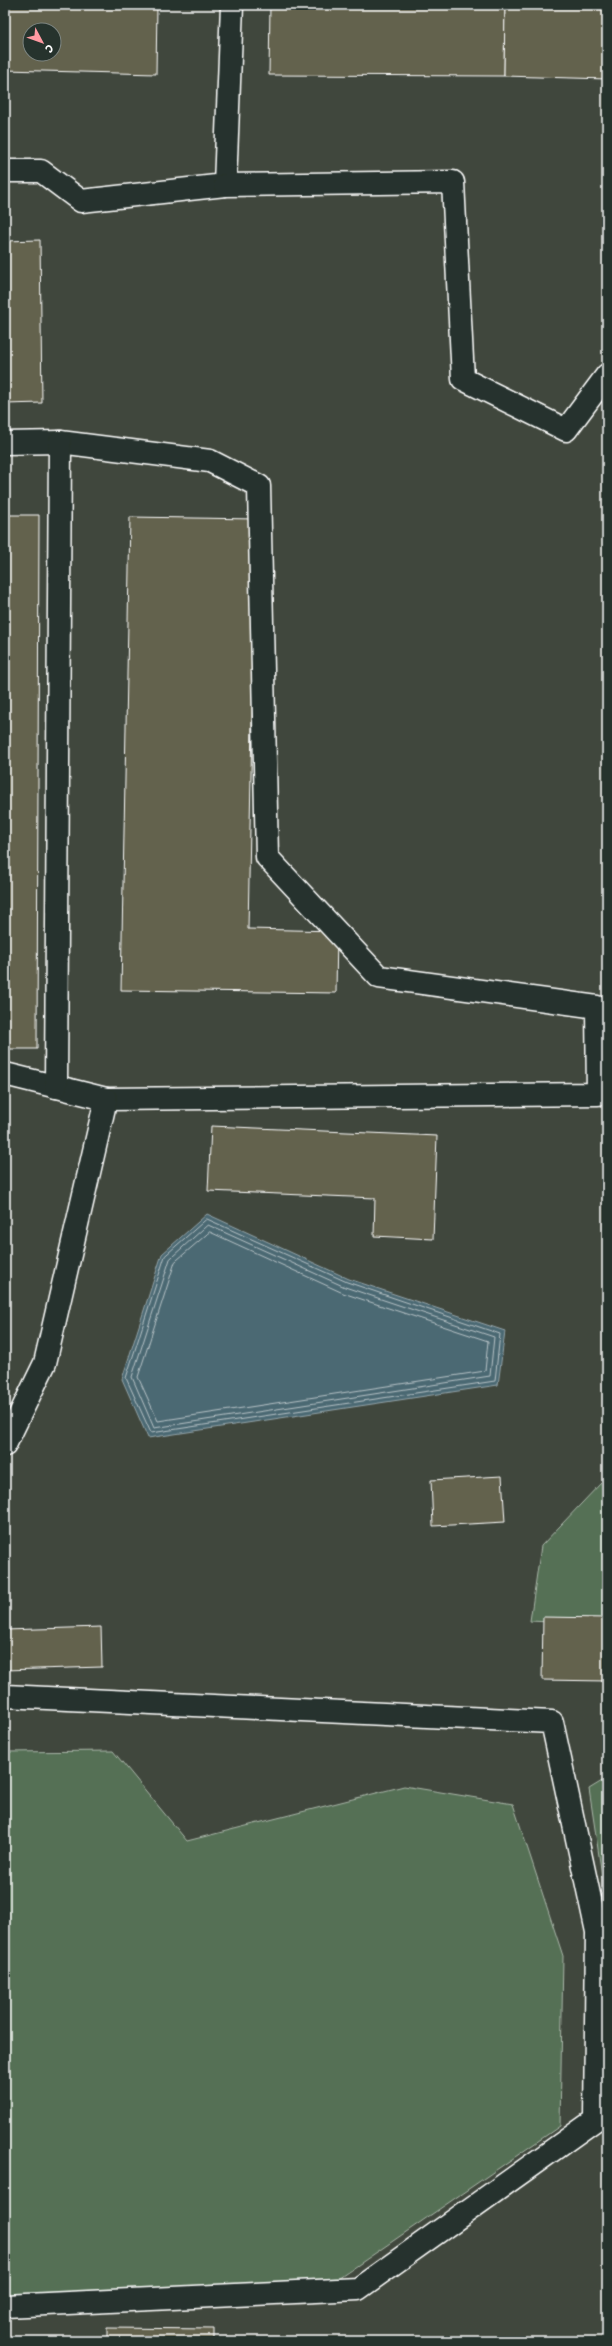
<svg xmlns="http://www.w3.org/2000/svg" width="612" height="2346" font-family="'Shantell Sans',sans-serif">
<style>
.built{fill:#41473c;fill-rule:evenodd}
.green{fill:#546f55;stroke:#aab7aa}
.water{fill:#4c6973;stroke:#94a5ab}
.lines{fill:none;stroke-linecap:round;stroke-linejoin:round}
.shore{stroke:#b7c3c7;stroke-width:1}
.building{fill:#63624e;stroke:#fff;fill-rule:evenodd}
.service-casing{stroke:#fff;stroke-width:25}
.service{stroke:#26332d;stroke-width:22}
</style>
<rect width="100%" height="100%" fill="#323c34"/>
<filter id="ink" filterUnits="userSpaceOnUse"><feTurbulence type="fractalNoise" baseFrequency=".025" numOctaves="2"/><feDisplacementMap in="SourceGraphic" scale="8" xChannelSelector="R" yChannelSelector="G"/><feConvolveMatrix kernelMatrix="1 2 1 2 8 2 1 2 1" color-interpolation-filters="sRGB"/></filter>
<g filter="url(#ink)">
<path class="built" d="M5,5H607V2341H5ZM30,30H54V54H30Z"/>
<g class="green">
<polygon points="601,1483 607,1485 607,1625 530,1621 541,1546"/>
<polygon points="113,1751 187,1841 404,1786 513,1804 563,1956 560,2126 332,2283 5,2300 5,1752"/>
<polygon points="607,1778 607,1909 589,1789"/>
</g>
<polygon class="water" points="207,1214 349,1279 505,1331 498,1385 148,1438 122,1379 162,1254"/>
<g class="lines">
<g class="shore">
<polygon points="207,1219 347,1282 500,1334 495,1381 151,1433 126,1378 165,1256"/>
<polygon points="208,1225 345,1287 494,1337 490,1376 154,1428 132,1377 170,1259"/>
<polygon points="210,1232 343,1293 488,1341 485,1371 158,1421 138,1377 175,1262"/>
</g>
</g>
<g class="building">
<path d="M5,5H157L156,74L5,70ZM30,30H54V54H30Z"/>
<polygon points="270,5 505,5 504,76 269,75"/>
<polygon points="505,5 607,5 607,79 504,76"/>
<polygon points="40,240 42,403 5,404 5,241"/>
<polygon points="5,515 39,515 37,1049 5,1049"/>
<polygon points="130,517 256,519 248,929 337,931 336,993 121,990"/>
<polygon points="211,1126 437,1136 433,1239 374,1236 375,1198 208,1191"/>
<polygon points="502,1476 505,1522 433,1526 431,1480"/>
<polygon points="543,1617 607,1618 607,1681 542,1680"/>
<polygon points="101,1627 102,1667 5,1670 5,1630"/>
<polygon points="607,2184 607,2260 604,2259"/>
<polygon points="107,2328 214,2329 214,2341 107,2341"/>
</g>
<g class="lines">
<defs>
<g id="service">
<polyline points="5,171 41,171 81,201 225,185 232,5"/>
<polyline points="225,185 453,182 463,379 566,430 607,375"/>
<polyline points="5,443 60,442 210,461 259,486 267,857 379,977 597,1007 598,1094 106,1099"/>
<polyline points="5,1074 106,1099 45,1363 5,1445"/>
<polyline points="56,1087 60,442"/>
<polyline points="5,1696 552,1722 597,1932 595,2120 358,2289 5,2306"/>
</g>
</defs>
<use href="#service" class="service-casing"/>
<use href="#service" class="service"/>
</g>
</g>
<rect width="612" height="2346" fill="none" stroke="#26332d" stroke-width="20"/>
<rect x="10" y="10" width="592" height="2326" fill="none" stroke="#fff" stroke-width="1.5" filter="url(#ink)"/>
<g transform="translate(42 42) rotate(131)"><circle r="19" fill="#26332d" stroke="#7d8581"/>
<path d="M0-3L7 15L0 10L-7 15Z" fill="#ff9aa2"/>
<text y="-6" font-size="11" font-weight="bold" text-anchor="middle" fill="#ffffff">С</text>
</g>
</svg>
